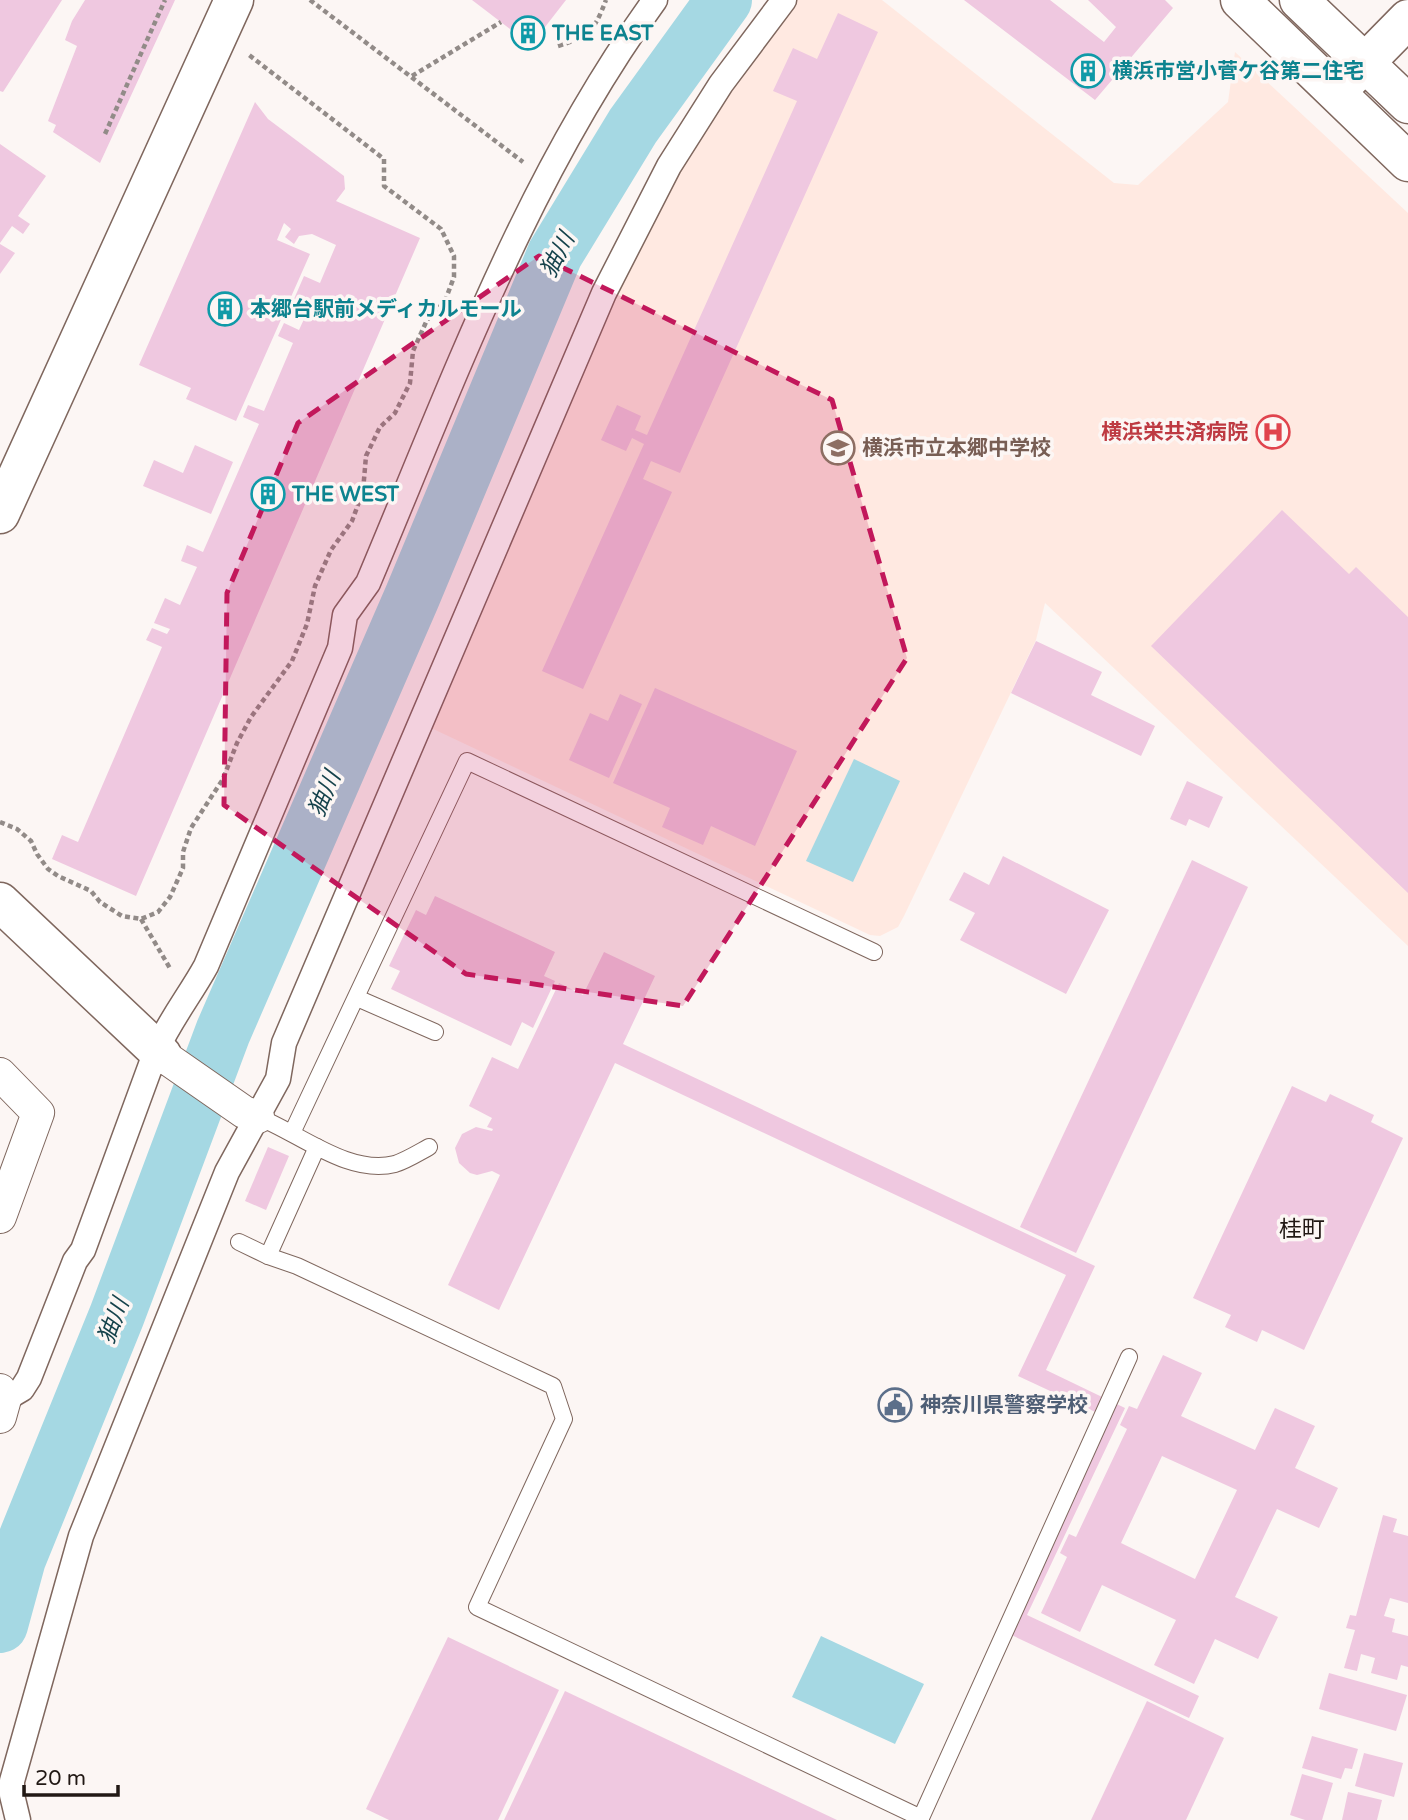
<svg xmlns="http://www.w3.org/2000/svg" width="1408" height="1820" font-family="'Varela Round','Noto Sans JP',sans-serif">
<style>
.built{fill:#ffe9e1}
.water{fill:#a5d8e3}
.lines{fill:none;stroke-linecap:round;stroke-linejoin:round}
.river{stroke:#a5d8e3;stroke-width:56}
.building{fill:#efc8e0;fill-rule:evenodd}
.service-casing{stroke:#7f675e;stroke-width:18}
.pedestrian-casing{stroke:#7f675e;stroke-width:27}
.minor-casing{stroke:#7f675e;stroke-width:34}
.tertiary-casing{stroke:#7f675e;stroke-width:41}
.path{stroke:#928b88;stroke-width:4.5;stroke-dasharray:5 3.5;stroke-linecap:butt}
.service{stroke:#fff;stroke-width:16}
.pedestrian{stroke:#fff;stroke-width:24}
.minor{stroke:#fff;stroke-width:32}
.tertiary{stroke:#fff;stroke-width:38}
.marked{fill:#c2185b;fill-opacity:0.2;stroke:#c2185b;stroke-width:5;stroke-dasharray:14 9;stroke-linejoin:round}
.labels{text-anchor:middle;dominant-baseline:central;stroke-width:7;stroke-linejoin:round;paint-order:stroke}
.culture-label{font-size:21px;font-weight:bold;fill:#0d838f;stroke:#fcf6f4;text-anchor:start}
.health-label{font-size:21px;font-weight:bold;fill:#be3a42;stroke:#fcf6f4;text-anchor:end}
.education-label{font-size:21px;font-weight:bold;fill:#785e54;stroke:#fcf6f4;text-anchor:start}
.service-label{font-size:21px;font-weight:bold;fill:#4e5e75;stroke:#fcf6f4;text-anchor:start}
.water-label{font-size:23px;font-style:italic;fill:#16434c;stroke:#fcf6f4}
.neighbourhood-label{font-size:23px;fill:#211814;stroke:#fcf6f4}
</style>
<rect width="100%" height="100%" fill="#fcf6f4"/>
<polygon class="built" points="797,0 882,0 1114,183 1138,185 1228,102 1235,52 1408,213 1408,946 1045,603 1036,640 904,916 898,927 880,936 870,935 429,727 613,293 674,174 728,91"/>
<g class="water">
<polygon points="854,759 900,781 853,882 806,861"/>
<polygon points="821,1636 924,1684 895,1744 792,1697"/>
</g>
<g class="lines">
<polyline class="river" points="0,1625 18,1559 117,1315 223,1032 412,597 555,254 633,126 724,0"/>
</g>
<g class="building">
<polygon points="0,0 62,0 3,92 0,91"/>
<polygon points="85,0 175,0 100,163 53,132 56,125 48,121 77,46 65,40 72,21"/>
<polygon points="472,0 566,0 531,45"/>
<polygon points="964,0 1050,0 1104,42 1116,27 1088,0 1165,0 1173,8 1095,100"/>
<polygon points="838,13 878,32 680,473 651,461 643,479 672,492 583,689 542,671 644,444 632,438 626,451 601,440 617,405 641,416 635,430 647,435 797,101 773,91 793,48 817,59"/>
<polygon points="255,102 268,119 344,176 345,189 336,201 420,238 136,896 52,859 62,835 78,842 162,647 146,640 152,628 167,634 170,629 154,623 165,598 180,605 197,567 181,561 187,545 203,552 259,424 243,417 248,405 264,411 293,343 278,336 284,323 299,330 310,306 294,299 304,276 320,283 336,245 312,234 299,236 294,244 285,237 291,229 284,223 277,240 310,254 236,421 186,399 191,388 139,365"/>
<polygon points="0,144 46,176 18,216 30,224 23,234 12,226 0,243"/>
<polygon points="0,244 15,253 0,274"/>
<polygon points="195,445 233,462 211,514 143,486 154,460 183,473"/>
<polygon points="1282,510 1349,574 1356,567 1408,617 1408,893 1151,646"/>
<polygon points="1036,641 1102,672 1091,695 1155,726 1141,756 1011,693"/>
<polygon points="655,688 797,751 755,846 711,826 703,845 662,827 670,808 613,783"/>
<polygon points="620,694 642,704 609,778 569,760 590,713 608,721"/>
<polygon points="1187,781 1223,797 1209,828 1189,819 1186,826 1170,819"/>
<polygon points="1003,856 1109,910 1066,994 960,940 975,913 949,900 964,872 989,885"/>
<polygon points="1192,860 1248,887 1076,1253 1020,1227"/>
<polygon points="435,896 555,952 544,976 555,981 533,1028 522,1022 511,1046 391,989 400,971 389,966 416,910 426,915"/>
<polygon points="604,952 655,976 623,1044 1095,1266 1046,1370 1125,1408 1027,1615 1199,1696 1189,1718 1005,1632 1106,1417 1018,1376 1066,1275 615,1063 499,1310 448,1285 500,1175 492,1171 477,1175 470,1173 459,1163 455,1148 462,1134 476,1127 492,1131 493,1129 487,1127 492,1118 469,1106 492,1057 518,1069 559,983 583,995"/>
<polygon points="1292,1086 1326,1102 1330,1094 1374,1115 1371,1122 1403,1138 1304,1350 1262,1330 1257,1342 1225,1327 1231,1315 1193,1298"/>
<polygon points="268,1147 289,1156 266,1210 245,1201"/>
<path d="M1163,1355L1202,1373L1181,1416L1255,1450L1275,1408L1315,1426L1295,1468L1338,1488L1319,1528L1277,1509L1235,1597L1278,1617L1258,1659L1215,1639L1194,1684L1154,1665L1176,1620L1102,1585L1080,1632L1041,1613L1067,1557L1060,1553L1069,1534L1076,1537L1127,1429L1120,1425L1129,1406L1137,1409ZM1162,1456L1237,1490L1195,1579L1121,1543Z"/>
<polygon points="1383,1515 1397,1519 1393,1532 1408,1536 1408,1603 1390,1598 1384,1616 1395,1619 1392,1632 1408,1636 1408,1667 1401,1665 1397,1680 1371,1673 1375,1658 1361,1654 1357,1671 1344,1668 1355,1630 1346,1628 1350,1615 1356,1616"/>
<polygon points="448,1637 559,1690 498,1820 389,1820 366,1809"/>
<polygon points="1329,1673 1407,1695 1396,1731 1319,1709"/>
<polygon points="565,1691 837,1820 504,1820"/>
<polygon points="1147,1701 1224,1738 1186,1820 1091,1820"/>
<polygon points="1312,1736 1358,1749 1352,1769 1345,1768 1341,1779 1302,1768"/>
<polygon points="1364,1753 1403,1763 1394,1797 1355,1786"/>
<polygon points="1302,1774 1333,1783 1322,1820 1305,1820 1290,1815"/>
<polygon points="1348,1792 1382,1800 1377,1820 1342,1820"/>
</g>
<g class="lines">
<defs>
<g id="service">
<polyline points="357,998 435,1032"/>
<path d="M258,1117C299,1133 349,1176 395,1164C407,1160 418,1153 429,1147"/>
<polyline points="292,1133 467,761 874,952"/>
<polyline points="317,1147 268,1256 297,1266 553,1386 564,1419 477,1607 921,1818"/>
<polyline points="239,1242 268,1256"/>
<polyline points="920,1820 1129,1357"/>
</g>
<g id="pedestrian">
<path d="M5,1399L22,1389L29,1378L75,1261L83,1250L156,1051C170,1020 190,995 206,966L340,648L345,615L368,583C452,384 527,176 655,0"/>
<polyline points="18,1820 12,1795 12,1781 81,1536 227,1172 278,1079 284,1043 604,293 669,166 721,84 784,0"/>
</g>
<g id="minor">
<polyline points="162,1055 244,1112 258,1117"/>
<polyline points="0,1074 38,1113 0,1217"/>
<polyline points="0,1390 5,1399 0,1417"/>
</g>
<g id="tertiary">
<polyline points="1240,0 1408,162"/>
<polyline points="1299,0 1408,104"/>
<polyline points="1347,81 1408,19"/>
<polyline points="0,514 234,0"/>
<polyline points="0,902 162,1055"/>
</g>
</defs>
<use href="#service" class="service-casing"/>
<use href="#pedestrian" class="pedestrian-casing"/>
<use href="#minor" class="minor-casing"/>
<use href="#tertiary" class="tertiary-casing"/>
<g class="path">
<polyline points="310,0 523,162"/>
<path d="M558,46C590,36 594,31 606,0"/>
<polyline points="412,76 501,22"/>
<polyline points="105,134 165,0"/>
<polyline points="0,822 17,829 31,841 37,854 48,869 58,876 91,891 100,902 122,916 141,919 158,912 170,897 183,868 183,852 191,828 223,779 237,743 251,717 292,661 307,624 315,586 331,550 352,521 363,491 366,456 380,427 395,413 410,383 413,351 427,320 445,301 454,277 454,256 441,229 384,186 384,159 249,55"/>
<polyline points="141,919 171,970"/>
</g>
<use href="#service" class="service"/>
<use href="#pedestrian" class="pedestrian"/>
<use href="#minor" class="minor"/>
<use href="#tertiary" class="tertiary"/>
</g>
<path class="marked" d="M539,256L832,400L907,658L683,1006L466,974L224,805L227,593L298,423Z"/>
<defs>
<symbol id="building-ring" viewBox="-11 -11 22 22"><circle r="9.5" fill="#fcf6f4" stroke="#0f9aa8" stroke-width="1.5"/><path d="M-4-6H4V6H1V3H-1V6H-4ZM-2.5-4.3h1.7v1.8h-1.7ZM.8-4.3h1.7v1.8H.8ZM-2.5-1h1.7V.8h-1.7ZM.8-1h1.7V.8H.8Z" fill="#0f9aa8"/></symbol>
<symbol id="hospital-ring" viewBox="-11 -11 22 22"><circle r="9.5" fill="#fcf6f4" stroke="#e0444e" stroke-width="1.5"/><path d="M-5-5h3v3.5h4V-5h3V5h-3V1.5h-4V5h-3Z" fill="#e0444e"/></symbol>
<symbol id="school-ring" viewBox="-11 -11 22 22"><circle r="9.5" fill="#fcf6f4" stroke="#8d6e63" stroke-width="1.5"/><path d="M0-5L7-2L0 1L-7-2ZM-4 1L0 2.5L4 1V4Q0 6-4 4Z" fill="#8d6e63"/></symbol>
<symbol id="civic-ring" viewBox="-11 -11 22 22"><circle r="9.5" fill="#fcf6f4" stroke="#5c6f8a" stroke-width="1.5"/><path d="M-.6-6.5H3V-4.5H.6V-3L4-1V1h2V6H-6V1h2V-1L-.6-3ZM-1.2 2.5V6h2.4V2.5Z" fill="#5c6f8a"/></symbol>
</defs>
<g fill-rule="evenodd">
<use href="#building-ring" x="509" y="14" width="38" height="38"/>
<use href="#building-ring" x="1069" y="52" width="38" height="38"/>
<use href="#building-ring" x="206" y="290" width="38" height="38"/>
<use href="#hospital-ring" x="1254" y="413" width="38" height="38"/>
<use href="#school-ring" x="819" y="429" width="38" height="38"/>
<use href="#building-ring" x="249" y="475" width="38" height="38"/>
<use href="#civic-ring" x="876" y="1386" width="38" height="38"/>
</g>
<g class="labels">
<g class="culture-label">
<text x="552" y="33">THE EAST</text>
<text x="1112" y="71">横浜市営小菅ケ谷第二住宅</text>
<text x="250" y="309">本郷台駅前メディカルモール</text>
<text x="292" y="494">THE WEST</text>
</g>
<g class="health-label">
<text x="1248" y="432">横浜栄共済病院</text>
</g>
<g class="education-label">
<text x="862" y="448">横浜市立本郷中学校</text>
</g>
<g class="service-label">
<text x="920" y="1405">神奈川県警察学校</text>
</g>
<g class="water-label">
<text transform="translate(558 255) rotate(-63)">㹨川</text>
<text transform="translate(325 794) rotate(-67)">㹨川</text>
<text transform="translate(114 1321) rotate(-69)">㹨川</text>
</g>
<g class="neighbourhood-label">
<text x="1302" y="1230">桂町</text>
</g>
</g>
<path d="M24 1785v10h94v-10" fill="none" stroke="#211814" stroke-width="3.5"/>
<text x="35" y="1785" font-size="21" fill="#211814" stroke="#fcf6f4" stroke-width="5" paint-order="stroke">20 m</text>
</svg>
